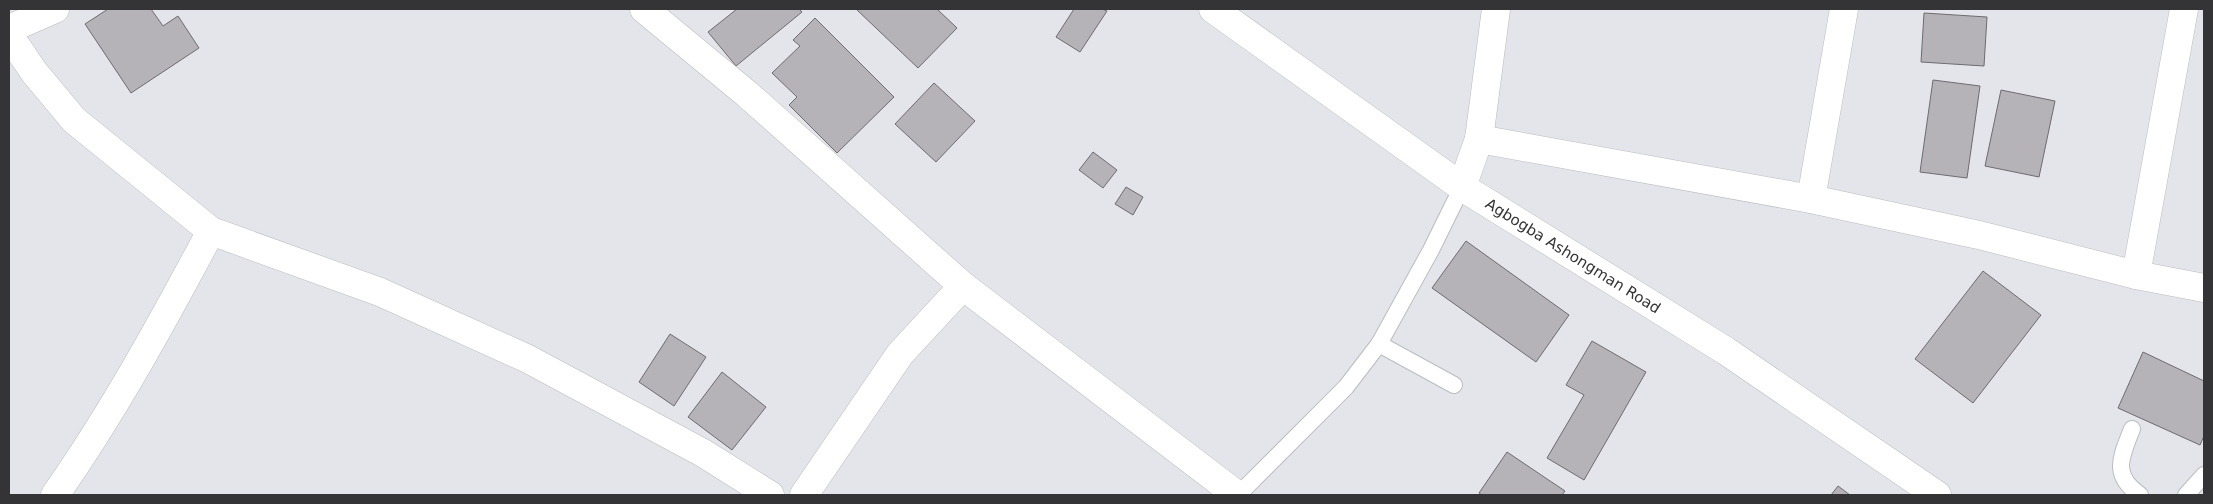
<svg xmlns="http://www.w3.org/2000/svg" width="2213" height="504" font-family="'DejaVu Sans',sans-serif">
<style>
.building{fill:#b5b2b8;stroke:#6e6b71}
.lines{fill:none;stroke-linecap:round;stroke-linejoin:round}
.service-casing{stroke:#bbbbc2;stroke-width:18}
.minor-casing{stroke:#bbbbc2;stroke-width:29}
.tertiary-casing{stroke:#bbbbc2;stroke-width:29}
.service{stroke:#fff;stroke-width:16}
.minor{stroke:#fff;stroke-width:28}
.tertiary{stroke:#fff;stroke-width:28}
.labels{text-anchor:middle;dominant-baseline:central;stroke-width:4;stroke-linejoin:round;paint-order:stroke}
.street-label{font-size:15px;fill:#343437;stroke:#fff}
</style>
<rect width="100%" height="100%" fill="#e4e4eb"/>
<g class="building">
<polygon points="108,9 151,9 163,26 178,16 199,48 131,93 85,24"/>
<polygon points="737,9 799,9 802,12 736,66 708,32"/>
<polygon points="856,9 937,9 957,28 918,68"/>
<polygon points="1074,9 1102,9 1107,11 1080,52 1056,37"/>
<polygon points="1924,13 1987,17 1984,66 1921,62"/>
<polygon points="815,18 894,97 837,153 789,105 797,97 772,73 800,46 793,40"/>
<polygon points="1933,80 1980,86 1967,178 1920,172"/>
<polygon points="934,83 975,121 936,162 895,124"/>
<polygon points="2001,90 2055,101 2039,177 1985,166"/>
<polygon points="1093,152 1117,170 1103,188 1079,170"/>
<polygon points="1126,187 1143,197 1133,215 1115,204"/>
<polygon points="1466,241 1569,315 1536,362 1432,288"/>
<polygon points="1983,271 2041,315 1973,403 1915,359"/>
<polygon points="670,334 706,357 674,406 639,382"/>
<polygon points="1592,341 1646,372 1584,480 1547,458 1584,395 1566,385"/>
<polygon points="2143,352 2204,381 2204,436 2200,445 2118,408"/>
<polygon points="722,372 766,407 732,450 688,417"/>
<polygon points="1507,452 1565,491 1562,495 1482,495 1479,493"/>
<polygon points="1838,486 1850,495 1831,495"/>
</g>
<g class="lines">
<defs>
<g id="service">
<polyline points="1379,344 1454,385"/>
<path d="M2132,429C2121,457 2111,475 2140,495"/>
<polyline points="1238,495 1346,387 1379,344 1431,250 1462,187"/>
<polyline points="2186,495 2204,475"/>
</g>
<g id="minor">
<polyline points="644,9 747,94 963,286 1237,495"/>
<polyline points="9,29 55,9"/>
<polyline points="9,35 34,72 74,120 211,231 380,292 528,359 703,453 770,495"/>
<polyline points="1479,139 1811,199 1979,235 2136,275 2204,288"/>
<polyline points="1462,187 1479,139 1496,9"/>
<polyline points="1811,199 1844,9"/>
<polyline points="2136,275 2184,9"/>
<path d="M55,495C114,411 163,321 211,231"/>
<polyline points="804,495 900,354 963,286"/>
</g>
<polyline id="tertiary" points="1213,9 1462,187 1726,351 1937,495"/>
</defs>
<use href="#service" class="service-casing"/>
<use href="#minor" class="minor-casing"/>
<use href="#tertiary" class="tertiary-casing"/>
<use href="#service" class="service"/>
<use href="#minor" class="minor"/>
<use href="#tertiary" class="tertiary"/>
</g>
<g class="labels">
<g class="street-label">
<text transform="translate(1573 256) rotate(32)">Agbogba Ashongman Road</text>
</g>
</g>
<rect width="2213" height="504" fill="none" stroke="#343437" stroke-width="20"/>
</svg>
